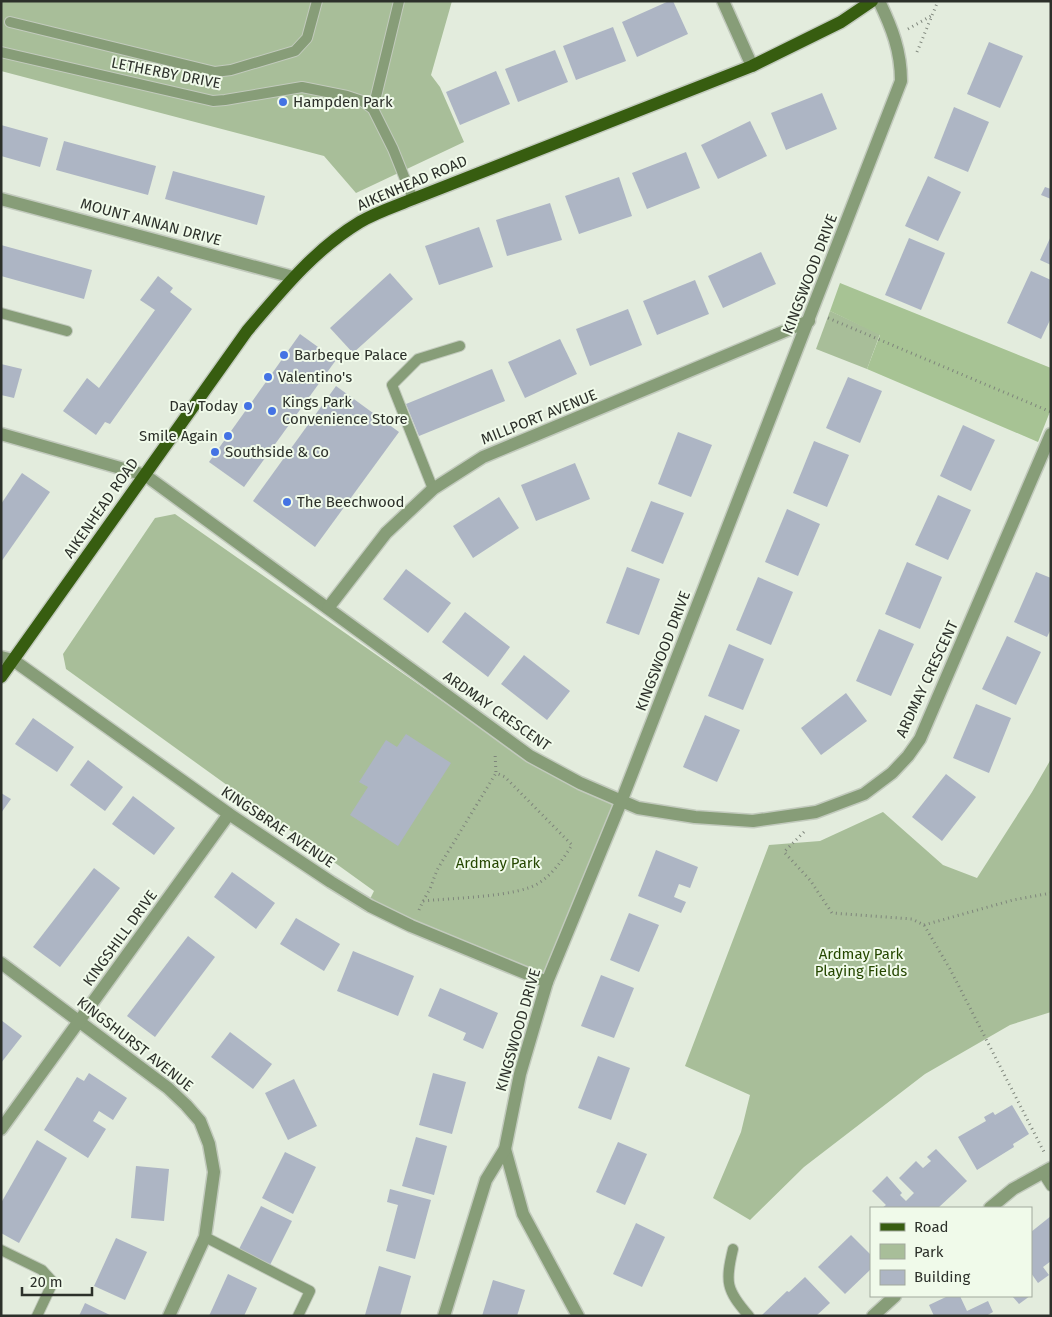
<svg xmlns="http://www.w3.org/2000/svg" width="1052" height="1317" font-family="'Fira Sans',sans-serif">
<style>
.green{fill:#a8be99}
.forest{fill:#a7c394}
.building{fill:#adb5c4}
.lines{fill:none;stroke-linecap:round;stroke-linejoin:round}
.lane-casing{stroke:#c2cabd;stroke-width:12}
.street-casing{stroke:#c2cabd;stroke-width:15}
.primary-casing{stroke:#c2cabd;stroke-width:15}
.path{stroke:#7e857b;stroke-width:3;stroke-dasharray:1 4;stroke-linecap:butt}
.lane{stroke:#879d78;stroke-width:10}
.street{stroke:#879d78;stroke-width:12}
.primary{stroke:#375d10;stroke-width:12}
.poi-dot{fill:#4473e4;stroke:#f0faea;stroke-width:2}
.labels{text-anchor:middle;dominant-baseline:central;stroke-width:4;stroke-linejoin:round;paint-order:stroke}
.street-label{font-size:15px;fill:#2c302a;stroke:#f0faea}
.poi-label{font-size:15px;fill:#2c302a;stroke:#f0faea;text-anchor:start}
.park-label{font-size:15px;fill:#254700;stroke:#f0faea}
</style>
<rect width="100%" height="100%" fill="#e3ecdd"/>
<g class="green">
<polygon points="1,1 452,1 431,75 440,87 464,142 356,193 324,156 1,71"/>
<polygon points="830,311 880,334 867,369 816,349"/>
<polygon points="175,514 531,763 617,805 543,976 409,920 370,899 374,891 66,669 63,654 155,518"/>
<polygon points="1051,759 1051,1012 1010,1025 925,1074 804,1167 750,1220 713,1198 741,1132 750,1095 685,1066 769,845 820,841 883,812 943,865 977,878 1032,792"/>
</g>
<polygon class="forest" points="840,283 1051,368 1051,409 1038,442 867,369 880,335 830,311"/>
<g class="building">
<polygon points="669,1 673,1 688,34 637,57 622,22"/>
<polygon points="613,27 626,61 576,80 563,46"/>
<polygon points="989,42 1023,56 1000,108 967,94"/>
<polygon points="555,50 568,82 518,102 505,69"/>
<polygon points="496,71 510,104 460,125 446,92"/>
<polygon points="822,93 837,129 786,150 771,113"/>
<polygon points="954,107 989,122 968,172 934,158"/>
<polygon points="750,121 767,156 718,179 701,145"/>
<polygon points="1,125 48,138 40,167 1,156"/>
<polygon points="64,141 156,166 148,195 56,170"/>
<polygon points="686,152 700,188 647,209 632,173"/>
<polygon points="173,171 265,196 257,225 165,199"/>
<polygon points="928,176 961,192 938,241 905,226"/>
<polygon points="619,177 632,216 579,234 565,196"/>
<polygon points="1045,187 1051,189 1051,199 1041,195"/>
<polygon points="550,203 562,240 507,256 496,220"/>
<polygon points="479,227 493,267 439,285 425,246"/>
<polygon points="1051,236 1051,265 1040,260"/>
<polygon points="909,238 945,253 921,310 885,295"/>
<polygon points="1,245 92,270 84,299 1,276"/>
<polygon points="761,252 776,284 723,308 708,276"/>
<polygon points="1031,271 1051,280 1051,318 1041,339 1007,323"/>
<polygon points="390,273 413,299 353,353 330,328"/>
<polygon points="158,276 173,288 170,292 192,309 110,424 105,422 96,435 63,411 87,378 99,388 155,310 140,300"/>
<polygon points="695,280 709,314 657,335 643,301"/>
<polygon points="628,309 642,345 590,366 576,329"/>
<polygon points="300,334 336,360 244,487 209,462"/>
<polygon points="560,339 577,374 525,398 508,362"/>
<polygon points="1,364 22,369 14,398 1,395"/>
<polygon points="492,369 505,401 419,436 406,404"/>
<polygon points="848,377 882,391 860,443 826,428"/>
<polygon points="336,386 399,432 315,547 253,501"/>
<polygon points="963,425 995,440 971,491 940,476"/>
<polygon points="678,432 712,445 691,497 658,484"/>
<polygon points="814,441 849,455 827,507 793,493"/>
<polygon points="575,463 590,499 536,521 521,485"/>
<polygon points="22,473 50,492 1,562 1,504"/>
<polygon points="938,495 971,510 948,560 915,545"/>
<polygon points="499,497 519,528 473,558 453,526"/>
<polygon points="651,501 684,513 663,564 631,551"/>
<polygon points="787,509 820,524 798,576 765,562"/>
<polygon points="907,562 942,577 920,629 885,614"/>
<polygon points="627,567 660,579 639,635 606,623"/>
<polygon points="406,569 451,603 428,633 383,599"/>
<polygon points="1036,572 1051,578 1051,629 1047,637 1014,622"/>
<polygon points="758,577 793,592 771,645 736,630"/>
<polygon points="465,612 510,647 488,677 442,642"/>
<polygon points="879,629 914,644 891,696 856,681"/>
<polygon points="1007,636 1041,652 1016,705 982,689"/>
<polygon points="729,644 764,659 743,710 708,696"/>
<polygon points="524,655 570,691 547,720 501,684"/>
<polygon points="846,693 867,721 821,755 801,728"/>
<polygon points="976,704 1011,718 989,773 953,758"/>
<polygon points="705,715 740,730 717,782 683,767"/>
<polygon points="33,718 74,747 57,772 15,744"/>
<polygon points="406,734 451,763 398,846 350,815 368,787 359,782 386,740 397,747"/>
<polygon points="88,760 123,787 105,811 70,785"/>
<polygon points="946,774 976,797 942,841 912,817"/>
<polygon points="1,793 11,799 1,813"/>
<polygon points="133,796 175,828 154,855 112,824"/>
<polygon points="656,850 698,867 690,888 679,884 674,897 686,902 681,913 638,896"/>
<polygon points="94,868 120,888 60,967 33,947"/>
<polygon points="232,872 275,903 256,929 214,897"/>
<polygon points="629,913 659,925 639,972 610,960"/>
<polygon points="296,918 340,944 324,971 280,944"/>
<polygon points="188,936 215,957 155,1037 127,1016"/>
<polygon points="353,951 414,976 398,1016 337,991"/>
<polygon points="601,975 634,988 614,1038 581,1026"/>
<polygon points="440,988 498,1013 483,1049 463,1040 466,1033 428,1016"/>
<polygon points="1,1020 22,1036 1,1063"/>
<polygon points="230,1032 272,1064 253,1089 211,1057"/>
<polygon points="598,1056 630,1068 611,1120 578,1108"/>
<polygon points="89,1073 127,1098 113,1120 99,1111 93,1121 106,1129 88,1158 44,1130 77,1077 84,1081"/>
<polygon points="433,1073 466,1082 452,1134 419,1125"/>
<polygon points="294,1079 317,1126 288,1140 265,1093"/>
<polygon points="1012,1105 1029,1134 1013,1144 1014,1147 977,1170 958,1137 986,1121 984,1117 993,1112 995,1115"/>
<polygon points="416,1137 447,1146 434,1195 402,1186"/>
<polygon points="37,1140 67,1158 19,1243 1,1233 1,1203"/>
<polygon points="618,1142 647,1154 625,1205 596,1192"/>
<polygon points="936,1149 967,1181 938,1208 882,1208 886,1205 872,1191 887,1176 902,1193 900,1195 906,1201 914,1193 899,1178 916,1161 923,1168 931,1161 927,1157"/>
<polygon points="285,1152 316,1167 293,1214 262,1198"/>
<polygon points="136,1166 169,1169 164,1221 131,1218"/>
<polygon points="390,1189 431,1200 415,1259 386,1251 398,1205 387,1202"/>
<polygon points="261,1206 292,1221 269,1267 238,1251"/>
<polygon points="1051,1216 1051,1261 1043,1267 1049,1275 1038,1283 1031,1273 1031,1232"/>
<polygon points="636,1223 665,1237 642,1287 613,1274"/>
<polygon points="851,1235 871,1255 871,1269 845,1294 818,1267"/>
<polygon points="116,1238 147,1252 125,1300 94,1286"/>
<polygon points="379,1266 411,1276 400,1316 365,1315"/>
<polygon points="228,1274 257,1288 244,1316 209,1316"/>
<polygon points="805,1277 830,1303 816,1316 761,1316 787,1291 789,1292"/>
<polygon points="493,1280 525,1290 517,1316 482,1316"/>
<polygon points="948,1296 960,1296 967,1311 988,1301 993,1312 986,1316 934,1316 929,1305"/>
<polygon points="1012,1296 1030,1296 1019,1304"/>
<polygon points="85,1303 112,1316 79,1316"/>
</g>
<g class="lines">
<defs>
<g id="lane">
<polyline points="10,22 215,72 231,70 295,51 307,38 317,1"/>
<polyline points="1,52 213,101 225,100 302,87 347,96 362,101 373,109 393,149 413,199"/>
<polyline points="373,109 399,1"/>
<polyline points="1,313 67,331"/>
<polyline points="433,489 392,385 418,359 460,346"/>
<polyline points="1042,1172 1051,1186"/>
<polyline points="205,1237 310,1291 298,1316"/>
<path d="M733,1249C725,1282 726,1290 749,1316"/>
<polyline points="1,1250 42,1270 53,1282 37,1316"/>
</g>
<g id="street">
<polyline points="723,1 752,66"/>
<polyline points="1,199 293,277"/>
<polyline points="1,434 145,475 530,756 580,783 638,808 695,817 753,821 816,812 864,794 892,773 908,756 920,739 1051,434"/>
<polyline points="328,608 386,533 433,489 483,457 809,321"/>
<polyline points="1,657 13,660 229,814 331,882 370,906 411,926 547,982"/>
<polyline points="1,963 168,1088 186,1105 200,1121 209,1144 214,1172 205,1237 169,1316"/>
<polyline points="1,1129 229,814"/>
<polyline points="505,1149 523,1214 578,1316"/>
<polyline points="990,1208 1013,1189 1051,1168"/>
<path d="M444,1316L486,1180L505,1149L520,1074L547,982L621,802L901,81C901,51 892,28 879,1"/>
<polyline points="873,1316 895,1296"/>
</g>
<path id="primary" d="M1,677L247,331C281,291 315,249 360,222C377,212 396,206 413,199L752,66L841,22L872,1"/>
</defs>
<use href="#lane" class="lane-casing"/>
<use href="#street" class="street-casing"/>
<use href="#primary" class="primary-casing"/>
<g class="path">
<polyline points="908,29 931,16"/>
<polyline points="917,52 938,1"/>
<polyline points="828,318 1051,412"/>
<polyline points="804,832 784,852 810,880 832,913 912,919 924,925 950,969 1044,1152"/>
<polyline points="423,901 430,889 437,870 496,773"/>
<path d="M419,910L423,901C451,898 518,897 539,883C553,874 563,859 572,845L505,777L496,773L495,753"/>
<polyline points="924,925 1013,900 1051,893"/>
</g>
<use href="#lane" class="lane"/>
<use href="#street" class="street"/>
<use href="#primary" class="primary"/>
</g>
<g class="poi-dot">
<circle cx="283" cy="102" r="5"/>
<circle cx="284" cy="355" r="5"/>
<circle cx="268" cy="377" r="5"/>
<circle cx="248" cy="406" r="5"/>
<circle cx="272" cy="411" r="5"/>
<circle cx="228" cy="436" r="5"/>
<circle cx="215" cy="452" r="5"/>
<circle cx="287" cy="502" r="5"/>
</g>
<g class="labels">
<g class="street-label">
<text transform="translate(166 73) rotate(11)">LETHERBY DRIVE</text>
<text transform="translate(412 183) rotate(-23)">AIKENHEAD ROAD</text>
<text transform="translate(151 222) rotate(15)">MOUNT ANNAN DRIVE</text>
<text transform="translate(810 274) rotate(-69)">KINGSWOOD DRIVE</text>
<text transform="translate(539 417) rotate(-22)">MILLPORT AVENUE</text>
<text transform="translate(101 508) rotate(-55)">AIKENHEAD ROAD</text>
<text transform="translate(663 651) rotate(-69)">KINGSWOOD DRIVE</text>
<text transform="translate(927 679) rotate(-65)">ARDMAY CRESCENT</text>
<text transform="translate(497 711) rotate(35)">ARDMAY CRESCENT</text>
<text transform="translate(278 827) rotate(34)">KINGSBRAE AVENUE</text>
<text transform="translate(120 938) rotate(-54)">KINGSHILL DRIVE</text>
<text transform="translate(518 1030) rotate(-74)">KINGSWOOD DRIVE</text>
<text transform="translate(135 1044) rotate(38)">KINGSHURST AVENUE</text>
</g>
<g class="poi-label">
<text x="293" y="102">Hampden Park</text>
<text x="294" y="355">Barbeque Palace</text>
<text x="278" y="377">Valentino's</text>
<text x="282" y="402">Kings Park<tspan x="282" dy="17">Convenience Store</tspan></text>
<text x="238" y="406" text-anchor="end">Day Today</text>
<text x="218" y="436" text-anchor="end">Smile Again</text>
<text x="225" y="452">Southside &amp; Co</text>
<text x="297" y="502">The Beechwood</text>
</g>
<g class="park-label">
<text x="498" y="863">Ardmay Park</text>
<text x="861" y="954">Ardmay Park<tspan x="861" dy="17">Playing Fields</tspan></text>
</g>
</g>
<rect width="1052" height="1317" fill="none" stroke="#2c302a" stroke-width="5"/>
<rect x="870" y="1207" width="162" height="90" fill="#f0faea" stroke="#a2a99d"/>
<rect x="880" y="1223" width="25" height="8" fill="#375d10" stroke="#a2a99d"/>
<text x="914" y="1232" font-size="15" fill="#2c302a">Road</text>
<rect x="880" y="1244" width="25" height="15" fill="#a8be99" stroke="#a2a99d"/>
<text x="914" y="1257" font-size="15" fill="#2c302a">Park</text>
<rect x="880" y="1270" width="25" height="15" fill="#adb5c4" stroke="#a2a99d"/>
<text x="914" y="1282" font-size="15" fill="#2c302a">Building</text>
<path d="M22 1287v8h70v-8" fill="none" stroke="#2c302a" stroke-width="2.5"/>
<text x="30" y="1287" font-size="15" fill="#2c302a" stroke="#f0faea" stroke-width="4" paint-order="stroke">20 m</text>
</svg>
